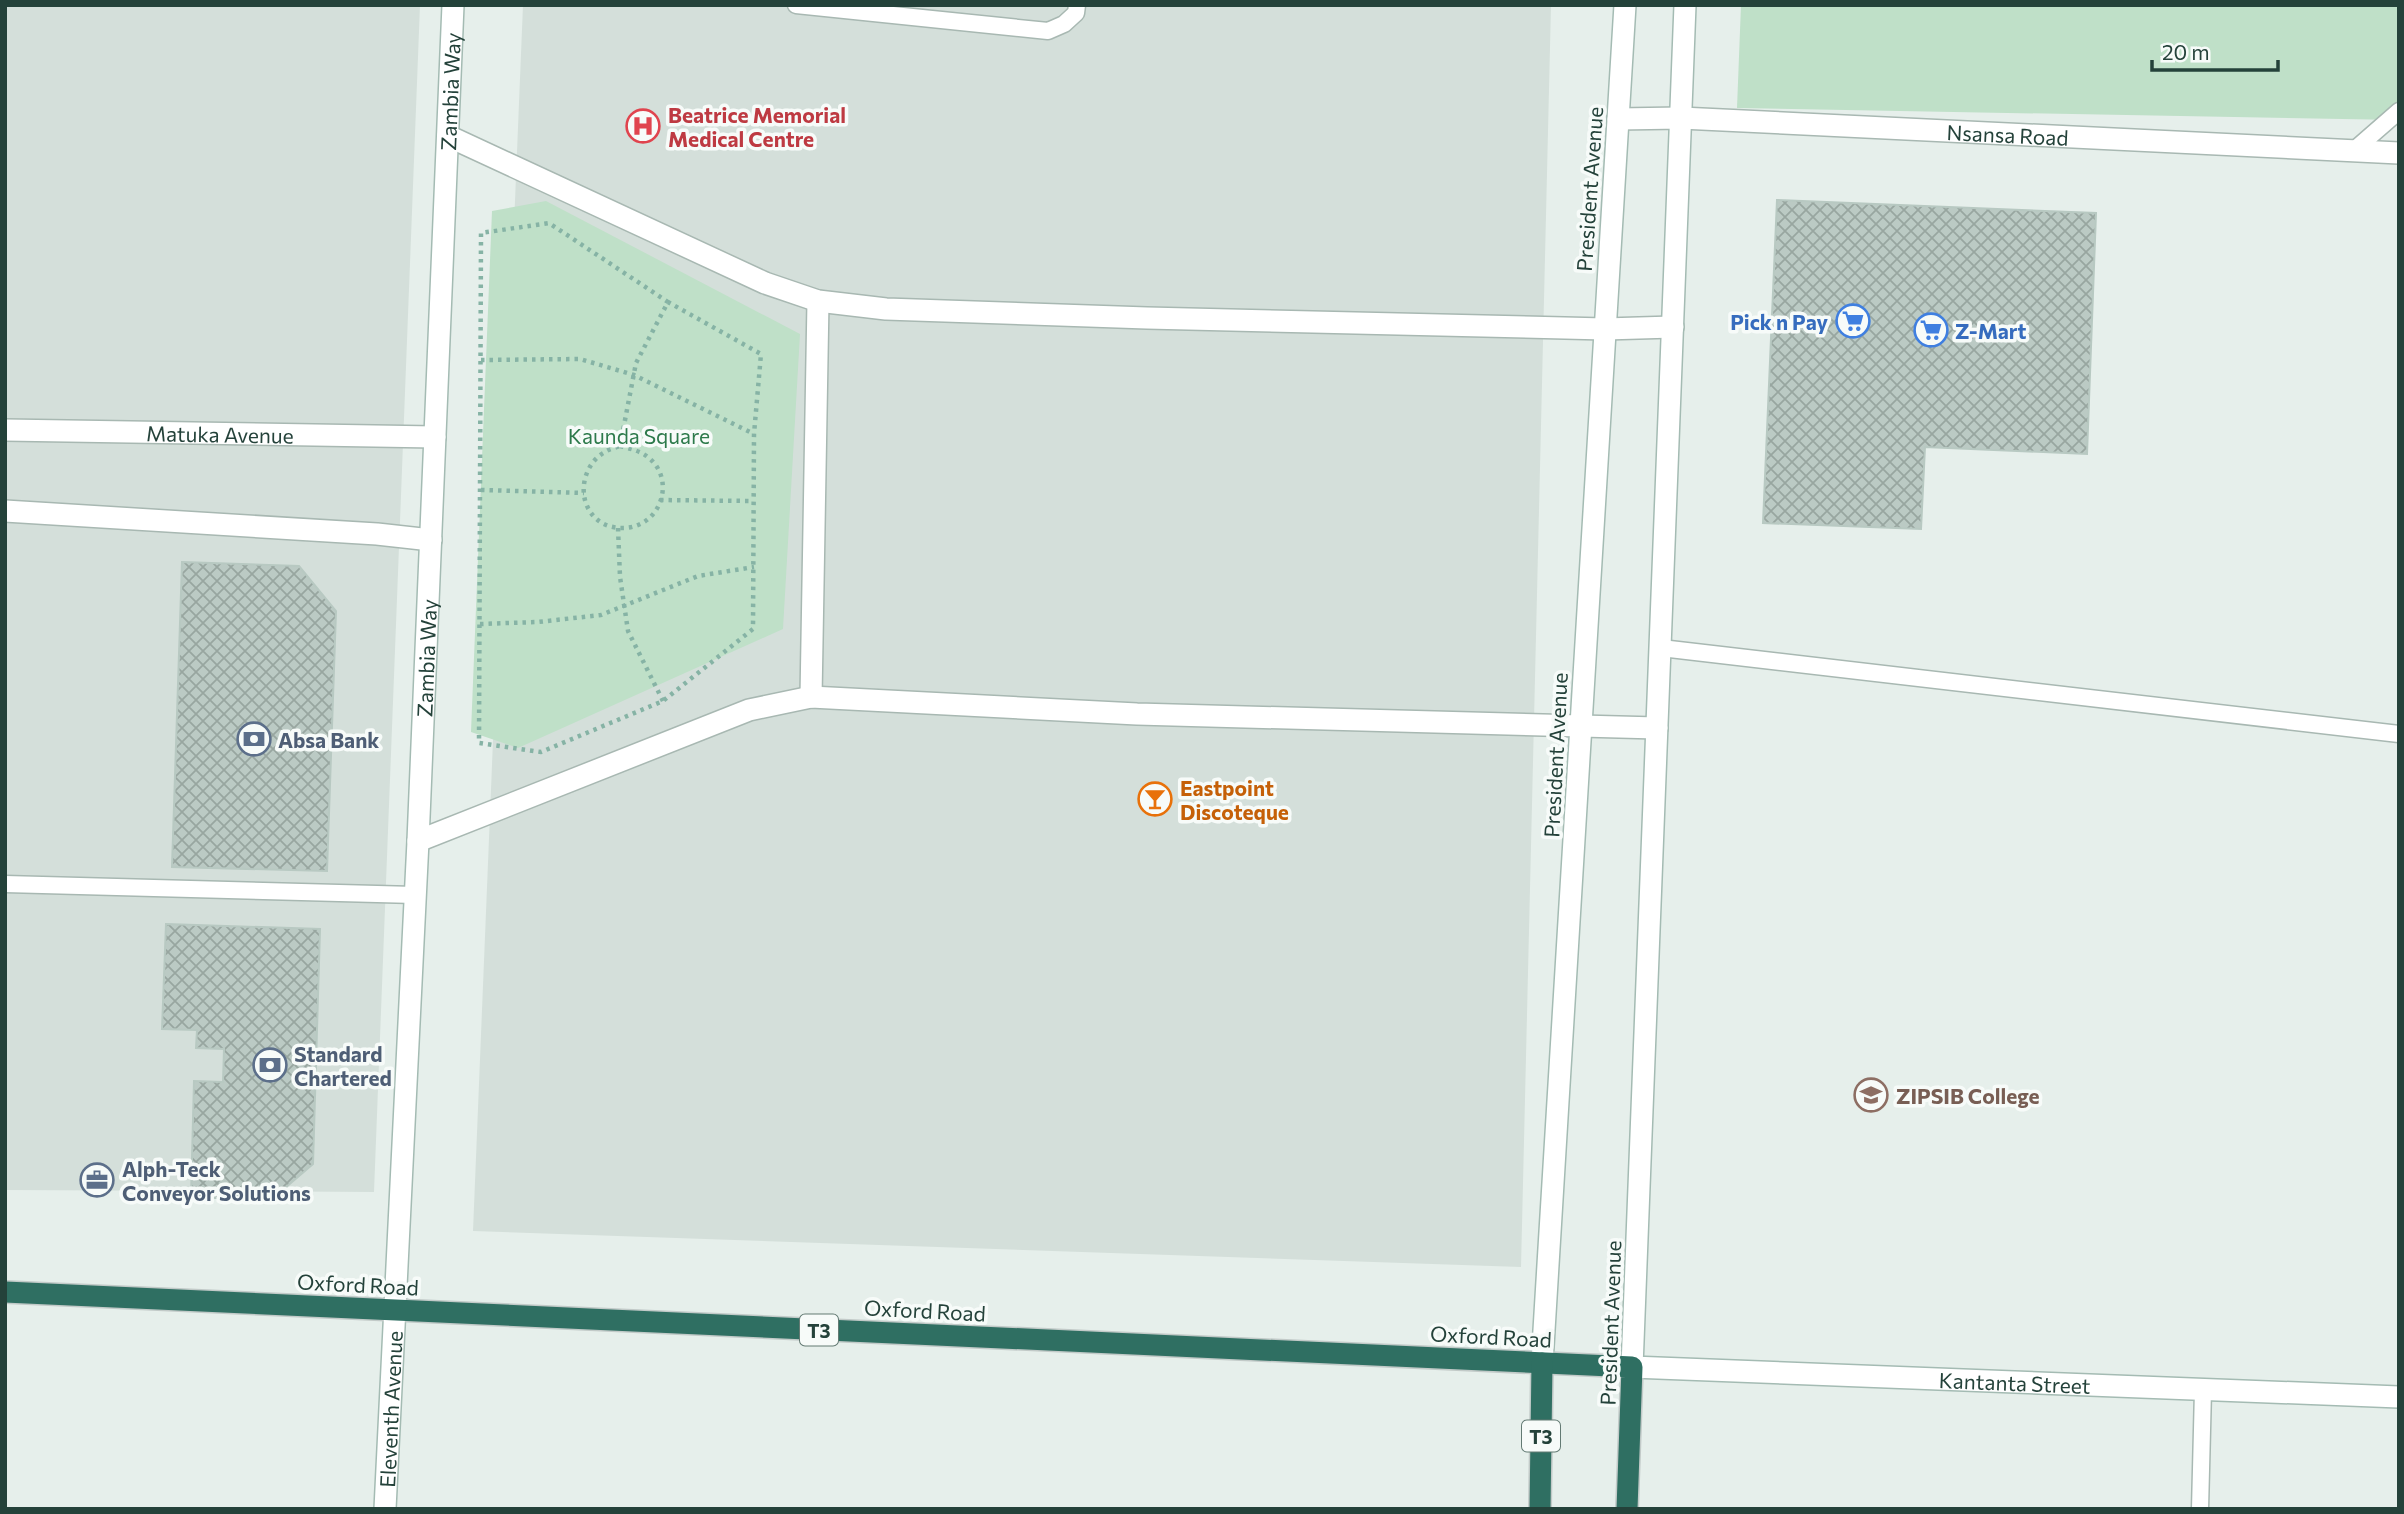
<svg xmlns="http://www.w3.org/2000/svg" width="2404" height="1514" font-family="Commissioner,sans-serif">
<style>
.built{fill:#d4dfda}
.park{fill:#bfe0c8}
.building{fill:url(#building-cross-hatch);stroke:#b8c9c2;stroke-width:2}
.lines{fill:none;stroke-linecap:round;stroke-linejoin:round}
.lane-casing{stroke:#a8b8b2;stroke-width:19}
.street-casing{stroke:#a8b8b2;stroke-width:24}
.secondary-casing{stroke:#a4bbb3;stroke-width:24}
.highway-casing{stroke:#c2cac8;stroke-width:24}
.path{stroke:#86b3a5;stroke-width:4.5;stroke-dasharray:3.5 5;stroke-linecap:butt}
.lane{stroke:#fff;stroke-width:16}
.street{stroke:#fff;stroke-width:21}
.secondary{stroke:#fff;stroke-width:21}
.highway{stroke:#2f6f62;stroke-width:21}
.labels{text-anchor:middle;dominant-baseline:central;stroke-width:7;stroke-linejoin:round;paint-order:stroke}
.shield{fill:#f7fbf9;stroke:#637a73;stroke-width:2}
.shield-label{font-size:19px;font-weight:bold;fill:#24423a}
.street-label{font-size:21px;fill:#24423a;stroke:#f7fbf9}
.health-label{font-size:21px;font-weight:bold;fill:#be3a42;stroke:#f7fbf9;text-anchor:start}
.shop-label{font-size:21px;font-weight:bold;fill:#366cbe;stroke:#f7fbf9;text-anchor:end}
.park-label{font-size:21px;fill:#2d7a4b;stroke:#f7fbf9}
.service-label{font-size:21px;font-weight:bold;fill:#4e5e75;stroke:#f7fbf9;text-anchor:start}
.food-label{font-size:21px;font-weight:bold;fill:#c56008;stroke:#f7fbf9;text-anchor:start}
.education-label{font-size:21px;font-weight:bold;fill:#785e54;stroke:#f7fbf9;text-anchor:start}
</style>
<defs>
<pattern id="building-cross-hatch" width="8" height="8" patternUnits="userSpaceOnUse" patternTransform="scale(1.75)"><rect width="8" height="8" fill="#bbcac4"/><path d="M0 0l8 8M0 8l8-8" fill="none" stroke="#98a6a0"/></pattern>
</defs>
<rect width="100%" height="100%" fill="#e6efeb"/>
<g class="built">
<polygon points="5,5 420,5 374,1192 5,1190"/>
<polygon points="523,5 1551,5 1521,1267 473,1231"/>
</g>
<g class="park">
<polygon points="1741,5 2399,5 2399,120 1737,108"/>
<polygon points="546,201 800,334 783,629 518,748 471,732 492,211"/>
</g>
<g class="building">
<polygon points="1777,200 2096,213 2087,454 1925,447 1921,529 1763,523"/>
<polygon points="182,562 299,566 336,611 327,871 172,867"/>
<polygon points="166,924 320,929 313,1164 271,1200 191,1197 194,1081 223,1082 224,1049 196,1048 197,1030 162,1029"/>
</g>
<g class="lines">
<defs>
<g id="lane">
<polyline points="796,5 1048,31 1064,24 1076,13 1077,5"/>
<polyline points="2352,152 2399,111"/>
<polyline points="1661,648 2399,734"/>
<polyline points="5,884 415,895"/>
<polyline points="2200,1509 2203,1390"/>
</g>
<g id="street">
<path id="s1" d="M1618,119L1681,118L2399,153"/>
<polyline points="448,136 765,283 818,301 886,309 1147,318 1605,329 1673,327"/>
<path id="s2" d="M5,430L435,437"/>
<polyline points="5,511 377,534 431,540"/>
<polyline points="811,697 818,301"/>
<polyline points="418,841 749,710 811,697 1137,714 1657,728"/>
</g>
<g id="secondary">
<path id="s3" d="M1685,5L1632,1367L2399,1397"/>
<polyline points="1542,1363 1625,5"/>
<path id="s4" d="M385,1509L418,841L453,5"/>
</g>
<g id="highway">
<polyline points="5,1292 1632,1367 1627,1509"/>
<polyline points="1540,1509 1542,1363"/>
</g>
</defs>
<use href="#lane" class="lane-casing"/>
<use href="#street" class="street-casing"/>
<use href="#secondary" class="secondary-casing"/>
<use href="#highway" class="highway-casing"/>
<g class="path">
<polyline points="481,360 580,359 634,375 754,434"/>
<polyline points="620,446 636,363 668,302 549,223 481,233 479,743 541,752 663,701 753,629 754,434 761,354 668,302"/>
<path d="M620,446C631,449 641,451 649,458C679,483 657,536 613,527C602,525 593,518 588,508C578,489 586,462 605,452C609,449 615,448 620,446Z"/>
<polyline points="481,490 584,493"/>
<polyline points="660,500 753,501"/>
<polyline points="618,528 620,577 628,631 663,701"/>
<polyline points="480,624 538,622 601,615 698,576 754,567"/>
</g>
<use href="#lane" class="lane"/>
<use href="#street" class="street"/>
<use href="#secondary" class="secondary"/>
<use href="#highway" class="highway"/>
</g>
<defs>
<symbol id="hospital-ring" viewBox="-11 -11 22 22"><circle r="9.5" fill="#f7fbf9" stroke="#e0444e" stroke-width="1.5"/><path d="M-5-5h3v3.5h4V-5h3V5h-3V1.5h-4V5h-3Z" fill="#e0444e"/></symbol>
<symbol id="supermarket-ring" viewBox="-11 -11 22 22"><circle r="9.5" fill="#f7fbf9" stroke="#3f7fe0" stroke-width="1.5"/><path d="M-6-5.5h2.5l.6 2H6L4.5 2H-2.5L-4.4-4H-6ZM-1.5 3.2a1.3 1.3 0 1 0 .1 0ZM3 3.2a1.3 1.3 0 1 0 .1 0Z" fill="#3f7fe0"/></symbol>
<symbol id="bank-ring" viewBox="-11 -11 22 22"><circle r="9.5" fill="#f7fbf9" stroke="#5c6f8a" stroke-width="1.5"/><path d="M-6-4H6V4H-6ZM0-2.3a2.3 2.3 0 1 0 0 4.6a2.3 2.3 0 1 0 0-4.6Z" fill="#5c6f8a"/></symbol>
<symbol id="bar-ring" viewBox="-11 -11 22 22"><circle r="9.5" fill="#f7fbf9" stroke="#e8710a" stroke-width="1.5"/><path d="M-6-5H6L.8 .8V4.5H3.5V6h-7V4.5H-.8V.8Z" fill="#e8710a"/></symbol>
<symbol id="university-ring" viewBox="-11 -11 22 22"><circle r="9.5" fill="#f7fbf9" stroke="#8d6e63" stroke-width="1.5"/><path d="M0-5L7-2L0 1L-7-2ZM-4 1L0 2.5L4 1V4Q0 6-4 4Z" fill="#8d6e63"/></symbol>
<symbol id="office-ring" viewBox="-11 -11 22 22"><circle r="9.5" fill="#f7fbf9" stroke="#5c6f8a" stroke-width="1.5"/><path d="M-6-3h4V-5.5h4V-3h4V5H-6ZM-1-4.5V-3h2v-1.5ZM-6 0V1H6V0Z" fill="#5c6f8a"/></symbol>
</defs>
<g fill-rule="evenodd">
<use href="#hospital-ring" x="624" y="107" width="38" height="38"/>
<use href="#supermarket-ring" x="1834" y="302" width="38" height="38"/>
<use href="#supermarket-ring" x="1912" y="311" width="38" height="38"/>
<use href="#bank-ring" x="235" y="720" width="38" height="38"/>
<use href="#bar-ring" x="1136" y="780" width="38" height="38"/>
<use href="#bank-ring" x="251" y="1046" width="38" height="38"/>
<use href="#university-ring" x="1852" y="1076" width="38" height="38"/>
<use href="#office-ring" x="78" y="1161" width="38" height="38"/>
</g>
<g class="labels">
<g class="shield">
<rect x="800" y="1314.5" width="38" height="31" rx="5"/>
<rect x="1522" y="1420.5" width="38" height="31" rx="5"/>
</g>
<g class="shield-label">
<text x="819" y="1330">T3</text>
<text x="1541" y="1436">T3</text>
</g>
<g class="street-label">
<text stroke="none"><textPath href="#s4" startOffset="1419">Zambia Way</textPath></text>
<text stroke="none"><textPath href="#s1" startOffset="390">Nsansa Road</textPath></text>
<text transform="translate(1589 189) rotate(-86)">President Avenue</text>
<text stroke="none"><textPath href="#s2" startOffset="215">Matuka Avenue</textPath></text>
<text stroke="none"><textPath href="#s4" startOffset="852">Zambia Way</textPath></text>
<text transform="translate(1555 755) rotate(-87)">President Avenue</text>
<text transform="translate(358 1284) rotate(3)">Oxford Road</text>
<text transform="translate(925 1310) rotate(3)">Oxford Road</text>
<text transform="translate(1610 1323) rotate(-88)">President Avenue</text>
<text transform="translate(1491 1336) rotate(3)">Oxford Road</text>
<text stroke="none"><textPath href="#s3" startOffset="1746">Kantanta Street</textPath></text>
<text stroke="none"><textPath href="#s4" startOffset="100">Eleventh Avenue</textPath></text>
</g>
<g class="health-label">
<text x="668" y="114">Beatrice Memorial<tspan x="668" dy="24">Medical Centre</tspan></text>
</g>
<g class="shop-label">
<text x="1828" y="321">Pick n Pay</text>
<text x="1955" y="330" text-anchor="start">Z-Mart</text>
</g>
<g class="park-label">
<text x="639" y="435">Kaunda Square</text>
</g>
<g class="service-label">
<text x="278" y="739">Absa Bank</text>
<text x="294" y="1053">Standard<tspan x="294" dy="24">Chartered</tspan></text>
<text x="122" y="1168">Alph-Teck<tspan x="122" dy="24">Conveyor Solutions</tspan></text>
</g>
<g class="food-label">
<text x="1180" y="787">Eastpoint<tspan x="1180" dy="24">Discoteque</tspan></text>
</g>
<g class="education-label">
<text x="1896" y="1095">ZIPSIB College</text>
</g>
</g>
<rect width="2404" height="1514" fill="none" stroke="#24423a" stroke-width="14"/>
<path d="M2152 60v10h126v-10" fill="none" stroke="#24423a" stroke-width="3.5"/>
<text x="2162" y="60" font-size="21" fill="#24423a" stroke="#f7fbf9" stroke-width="5" paint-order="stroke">20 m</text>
</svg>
